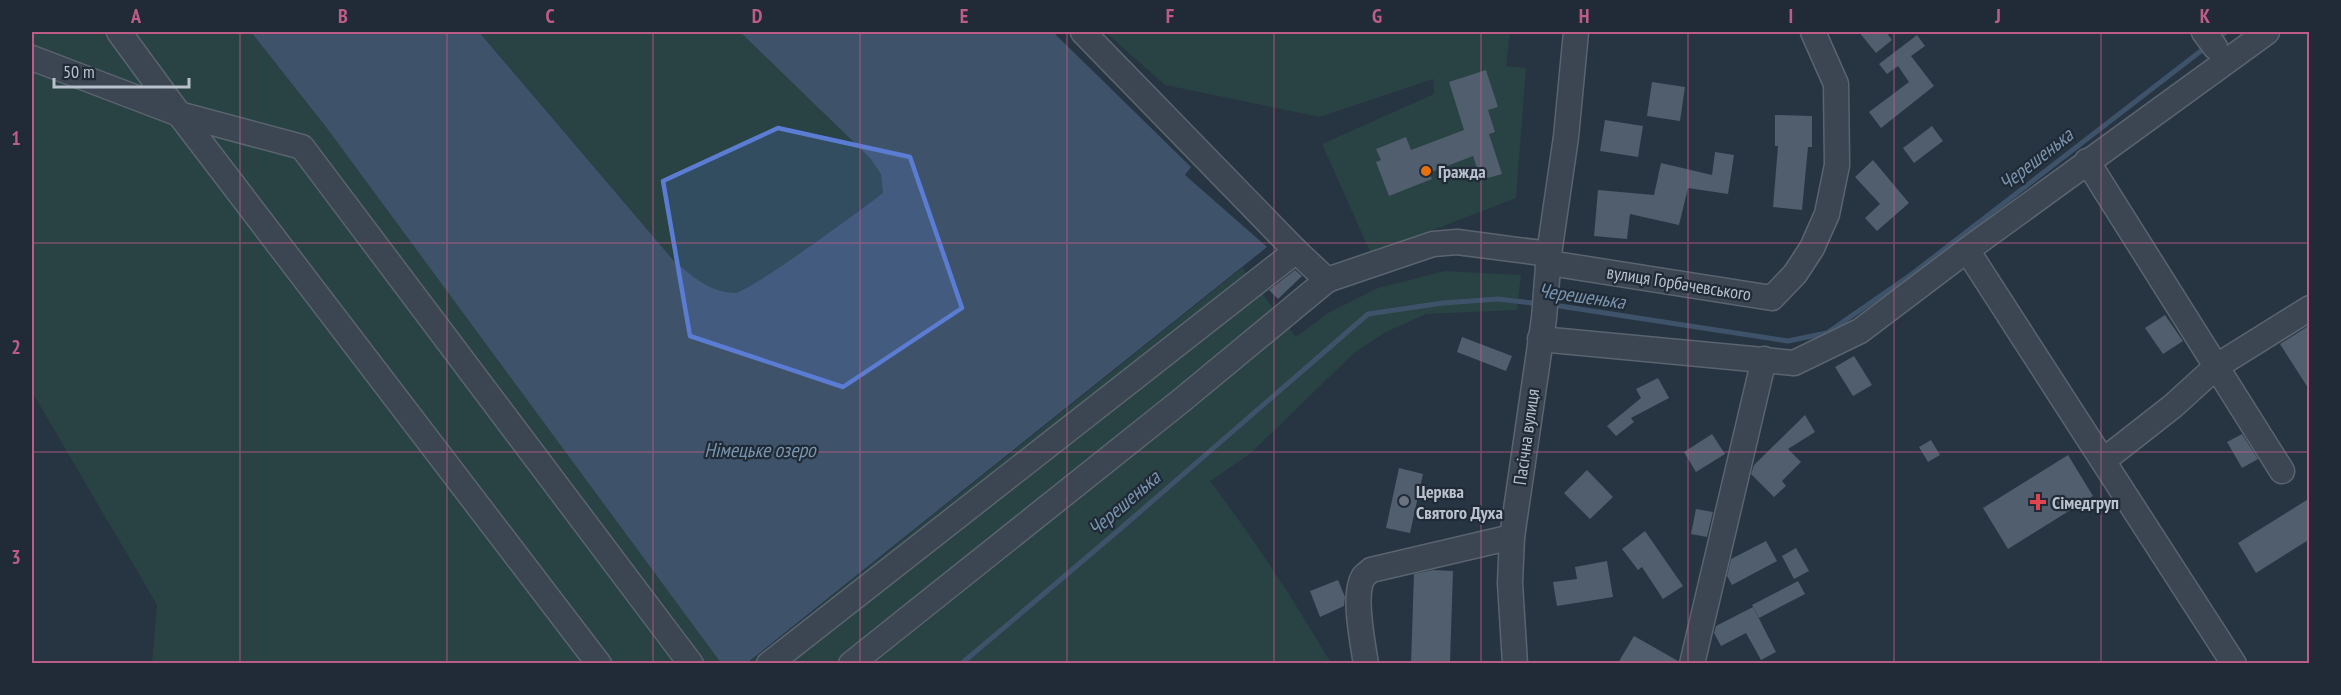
<svg xmlns="http://www.w3.org/2000/svg" width="2341" height="695" font-family="'PT Sans Narrow',sans-serif">
<style>
.green{fill:#294243}
.water{fill:#3e536a}
.lines{fill:none;stroke-linecap:round;stroke-linejoin:round}
.stream{stroke:#3e536a;stroke-width:5}
.building{fill:#505e6d}
.minor-casing{stroke:#5a646f;stroke-width:27}
.minor{stroke:#3b4652;stroke-width:24}
.marked{fill:#5b7cd3;fill-opacity:0.2;stroke:#5b7cd3;stroke-width:4.5;stroke-linejoin:round}
.grid{fill:none;stroke:#be5c88;stroke-width:1.5;stroke-opacity:0.55}
.food-dot{fill:#e8710a;stroke:#202b37;stroke-width:2}
.worship-dot{fill:#6b7280;stroke:#202b37;stroke-width:2}
.health-dot{fill:#e0444e;stroke:#202b37;stroke-width:2}
.labels{text-anchor:middle;dominant-baseline:central;stroke-width:4.5;stroke-linejoin:round;paint-order:stroke}
.poi-label{font-size:18px;font-weight:bold;fill:#b9c1cc;stroke:#202b37;text-anchor:start}
.street-label{font-size:18px;fill:#b9c1cc;stroke:#202b37}
.water-label{font-size:20px;font-style:italic;fill:#7a94ad;stroke:#202b37}
.neatline{fill:none;stroke:#be5c88;stroke-width:2}
.grid-label{font-size:20px;text-anchor:middle;font-weight:bold;fill:#be5c88}
</style>
<rect width="100%" height="100%" fill="#273542"/>
<g class="green">
<polygon points="32,32 251,32 326,127 721,663 152,663 157,605 32,392"/>
<path d="M479,32H740L870,158L881,174L883,193C861,208 750,293 733,293C706,291 694,277 674,261Z"/>
<polygon points="1105,32 1510,32 1506,66 1526,68 1516,198 1371,254 1322,144 1434,94 1433,79 1320,117 1165,85"/>
<path d="M1242,268L1296,337L1328,313L1378,288L1445,271L1521,275L1517,310L1426,314L1384,333L1355,352L1251,453L1210,481C1254,539 1294,600 1331,663L747,664Z"/>
</g>
<path class="water" d="M251,32H479L674,261C694,277 707,291 734,293C749,293 863,208 883,193L881,174L870,158L740,32H1053L1191,167L1185,175L1267,247L747,663H721L326,127Z"/>
<g class="lines">
<g class="stream">
<polyline points="2215,40 2226,32"/>
<polyline points="1553,305 1788,341 1827,333 1912,274 2206,47"/>
<polyline points="961,664 1119,530 1368,314 1443,303 1498,299 1540,304"/>
</g>
</g>
<g class="building">
<polygon points="1859,32 1886,32 1892,40 1876,53"/>
<polygon points="1917,35 1925,46 1911,56 1934,86 1881,128 1869,112 1909,82 1898,66 1887,74 1879,64"/>
<polygon points="1486,70 1498,107 1488,110 1495,132 1489,134 1502,174 1481,180 1473,156 1429,173 1432,179 1389,196 1376,162 1381,160 1376,149 1406,137 1411,150 1464,130 1449,82"/>
<polygon points="1652,82 1685,87 1680,121 1647,116"/>
<polygon points="1775,115 1812,116 1812,147 1808,147 1802,210 1773,207 1778,146 1775,146"/>
<polygon points="1605,120 1643,126 1638,157 1600,151"/>
<polygon points="1932,126 1943,141 1914,163 1903,148"/>
<polygon points="1715,152 1734,155 1728,194 1688,188 1679,225 1630,214 1627,239 1594,236 1598,190 1654,195 1661,163 1712,175"/>
<polygon points="1873,160 1909,203 1877,231 1865,218 1880,204 1855,177"/>
<polygon points="1295,270 1302,276 1278,299 1269,290"/>
<polygon points="2165,315 2183,341 2163,354 2145,328"/>
<polygon points="2310,325 2310,391 2280,344"/>
<polygon points="1462,337 1512,356 1506,371 1457,352"/>
<polygon points="1854,356 1872,385 1853,396 1835,367"/>
<polygon points="1658,378 1669,398 1631,418 1634,422 1616,436 1607,426 1641,398 1636,389"/>
<polygon points="1805,415 1815,432 1788,449 1801,462 1782,481 1786,486 1774,497 1751,474 1754,465"/>
<polygon points="1712,434 1725,454 1696,472 1684,452"/>
<polygon points="2242,434 2258,459 2242,468 2227,442"/>
<polygon points="1931,440 1940,455 1928,462 1919,447"/>
<polygon points="2068,455 2093,496 2008,549 1983,508"/>
<polygon points="1399,468 1423,474 1410,533 1386,528"/>
<polygon points="1587,470 1613,497 1590,519 1564,493"/>
<polygon points="2310,498 2310,539 2256,573 2238,543"/>
<polygon points="1696,509 1713,512 1707,537 1691,534"/>
<polygon points="1645,531 1683,586 1663,599 1642,567 1638,570 1622,549"/>
<polygon points="1766,541 1777,561 1732,585 1727,576 1731,559"/>
<polygon points="1796,548 1809,571 1794,579 1782,556"/>
<polygon points="1607,561 1613,597 1557,606 1553,582 1577,579 1575,567"/>
<polygon points="1433,570 1453,571 1450,663 1411,663 1414,574"/>
<polygon points="1338,580 1345,597 1344,606 1320,617 1310,591"/>
<polygon points="1798,581 1805,594 1759,618 1752,605"/>
<polygon points="1753,607 1776,652 1761,660 1746,633 1721,646 1714,633 1716,626"/>
<polygon points="1634,636 1678,661 1678,663 1618,663"/>
</g>
<g class="lines">
<defs>
<g id="minor">
<polyline points="119,32 179,114 599,664"/>
<polyline points="2204,32 2215,47"/>
<polyline points="32,58 179,114 302,147 691,664"/>
<polyline points="2087,161 2282,471"/>
<polyline points="1549,263 1772,298 1795,274 1812,248 1827,214 1837,165 1836,84 1813,32"/>
<polyline points="1327,280 1433,244 1457,242 1549,254"/>
<polyline points="1540,339 1794,363 1860,331 1967,250"/>
<polyline points="2104,460 2173,406 2217,366 2310,308"/>
<polyline points="769,664 1296,251"/>
<polyline points="851,664 1182,400 1327,280 1296,251 1083,32"/>
<path d="M1366,664C1363,644 1352,593 1364,576C1364,576 1370,571 1371,570L1512,537"/>
<polyline points="1515,664 1510,583 1512,537 1544,318 1549,254 1566,137 1576,32"/>
<polyline points="1692,664 1764,359"/>
<polyline points="2234,664 1967,250 2267,32"/>
</g>
</defs>
<use href="#minor" class="minor-casing"/>
<use href="#minor" class="minor"/>
</g>
<path class="marked" d="M778,128L910,157L962,308L843,387L690,336L663,181Z"/>
<path class="grid" d="M240,32V664M447,32V664M653,32V664M860,32V664M1067,32V664M1274,32V664M1481,32V664M1688,32V664M1894,32V664M2101,32V664M32,243H2310M32,452H2310"/>
<circle class="food-dot" cx="1426" cy="171" r="6"/>
<circle class="worship-dot" cx="1404" cy="501" r="6"/>
<path class="health-dot" d="M2035 493h6v6h6v6h-6v6h-6v-6h-6v-6h6z"/>
<g class="labels">
<g class="poi-label">
<text x="1438" y="171">Гражда</text>
<text x="1416" y="491">Церква<tspan x="1416" dy="21">Святого Духа</tspan></text>
<text x="2052" y="502">Сімедгруп</text>
</g>
<g class="street-label">
<text transform="translate(1679 283) rotate(9)">вулиця Горбачевського</text>
<text transform="translate(1526 437) rotate(-82)">Пасічна вулиця</text>
</g>
<g class="water-label">
<text transform="translate(2036 159) rotate(-38)">Черешенька</text>
<text transform="translate(1582 296) rotate(8)">Черешенька</text>
<text x="760" y="450">Німецьке озеро</text>
<text transform="translate(1124 503) rotate(-41)">Черешенька</text>
</g>
</g>
<rect width="2341" height="695" fill="none" stroke="#202b37" stroke-width="66"/>
<path d="M54 78v9h135v-9" fill="none" stroke="#b9c1cc" stroke-width="3"/>
<text x="63" y="78" font-size="18" fill="#b9c1cc" stroke="#202b37" stroke-width="4.5" paint-order="stroke">50 m</text>
<rect x="33" y="33" width="2275" height="629" class="neatline"/>
<g class="grid-label">
<text x="136" y="23">A</text>
<text x="343" y="23">B</text>
<text x="550" y="23">C</text>
<text x="757" y="23">D</text>
<text x="964" y="23">E</text>
<text x="1170" y="23">F</text>
<text x="1377" y="23">G</text>
<text x="1584" y="23">H</text>
<text x="1791" y="23">I</text>
<text x="1998" y="23">J</text>
<text x="2205" y="23">K</text>
<text x="16" y="145">1</text>
<text x="16" y="354">2</text>
<text x="16" y="564">3</text>
</g>
</svg>
